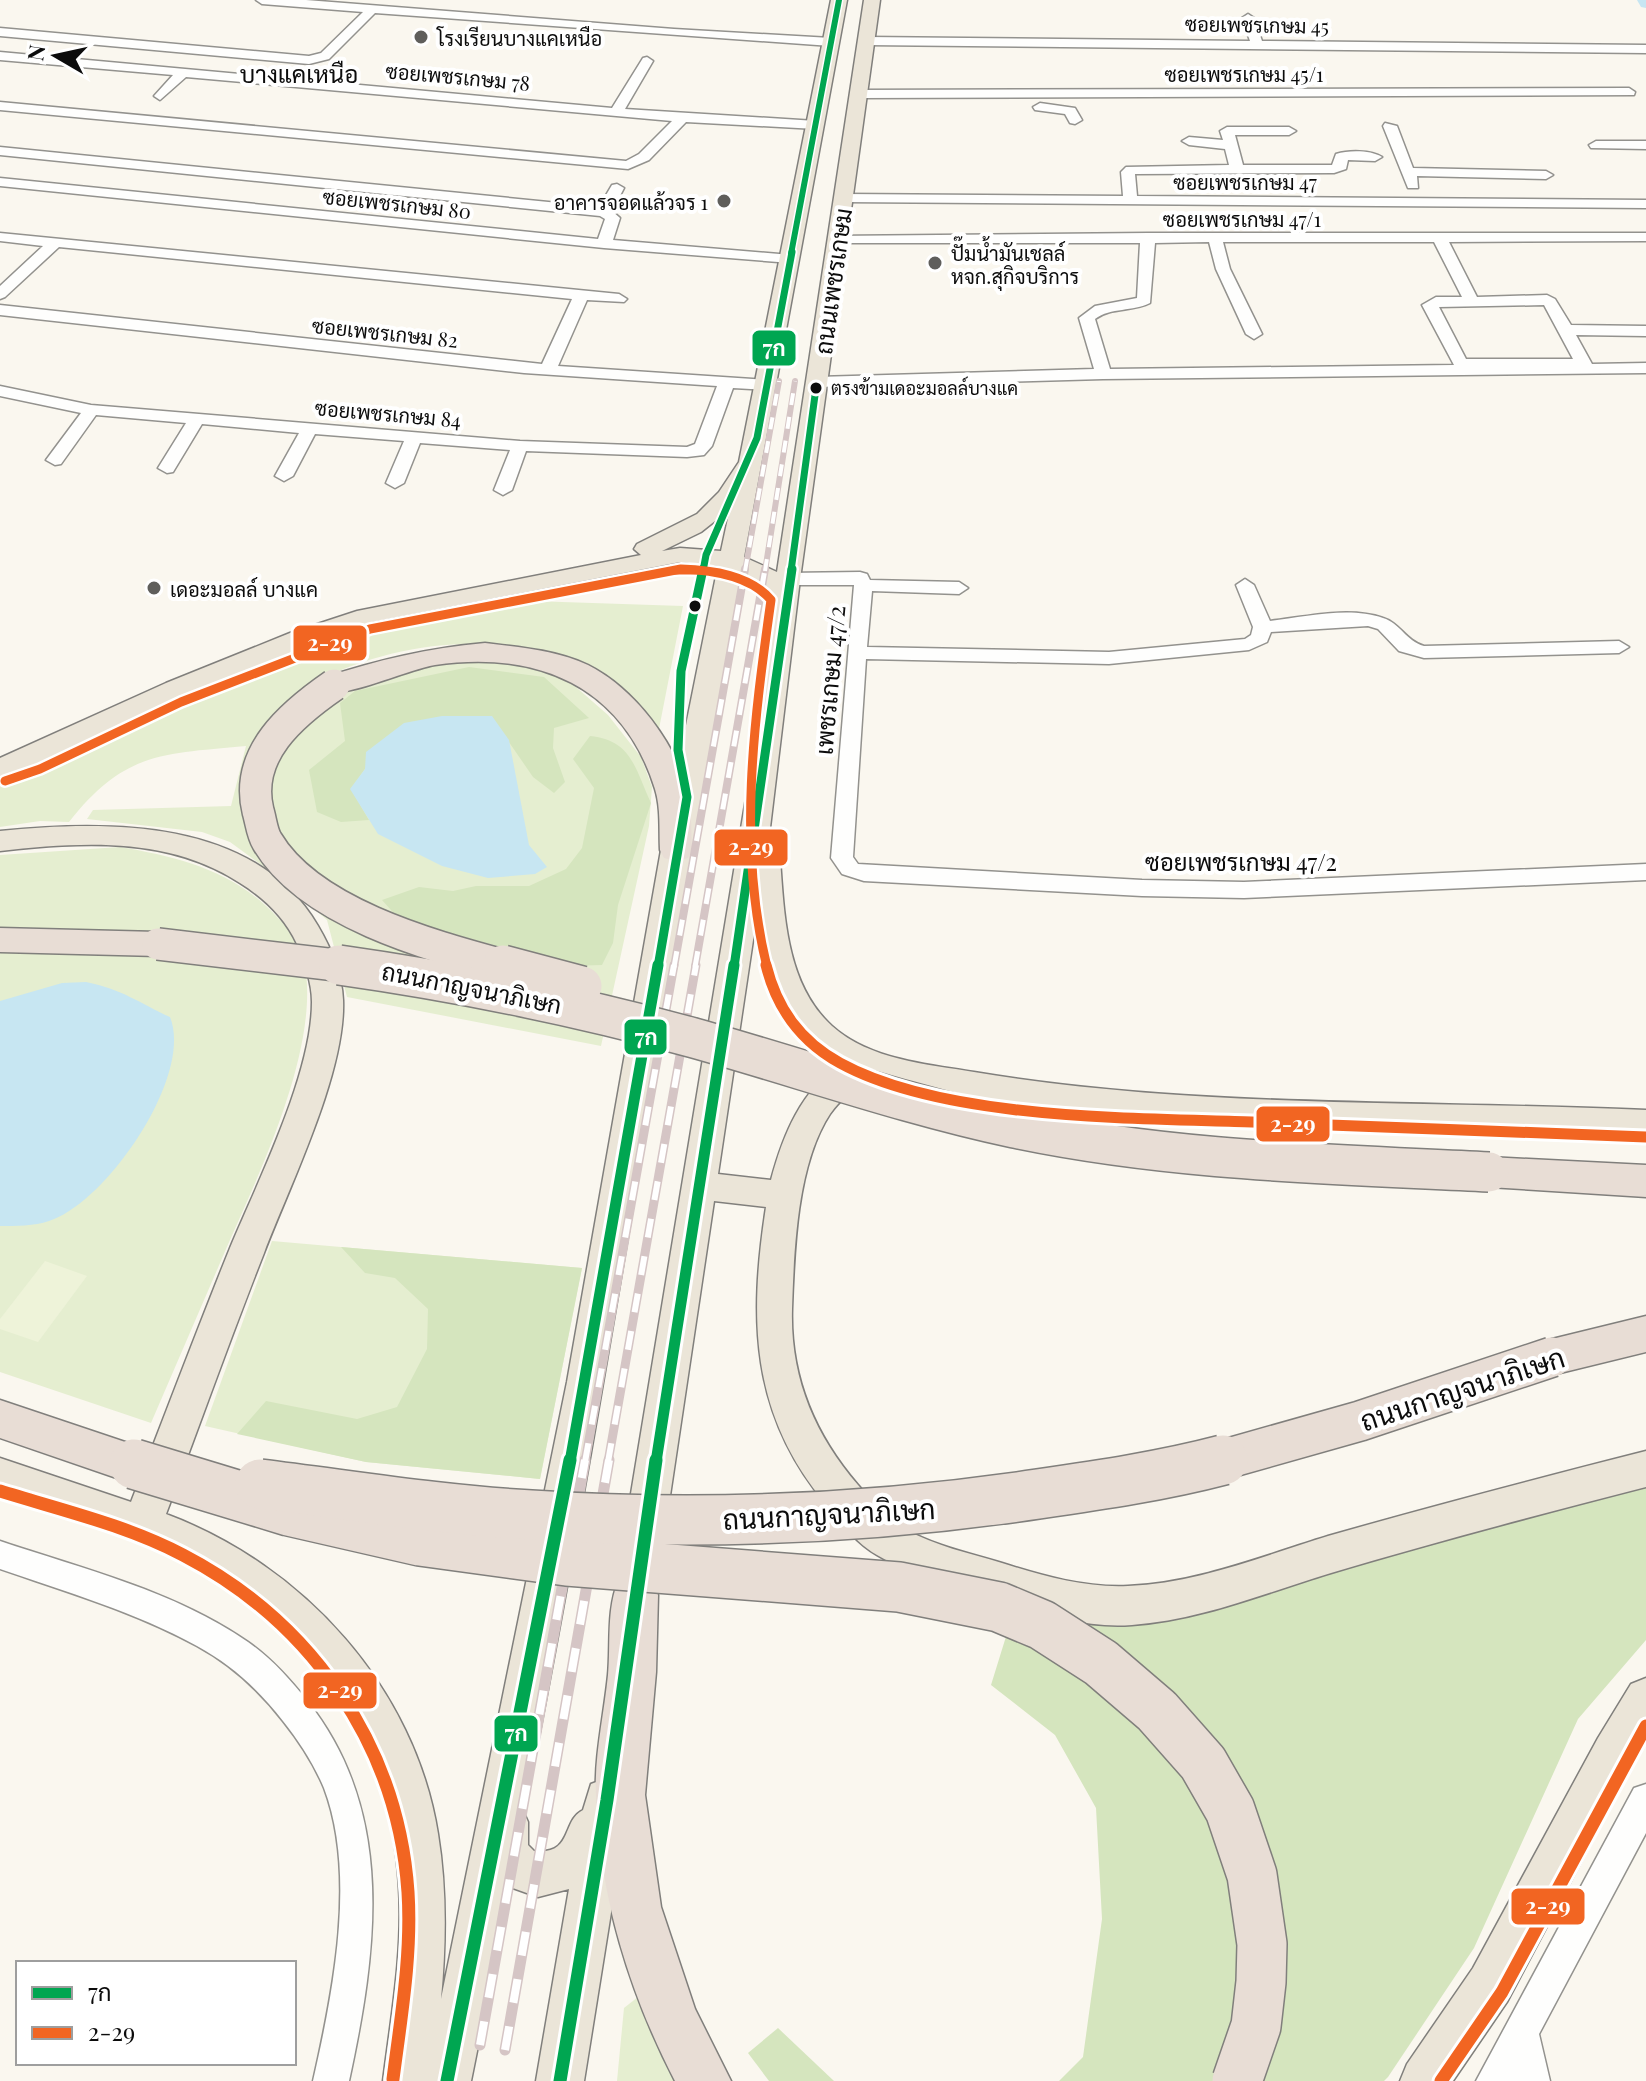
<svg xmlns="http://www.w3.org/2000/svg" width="1646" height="2081" font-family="'Playfair Display',Sarabun,serif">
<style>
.green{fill:#e5eed0}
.forest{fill:#d5e5be}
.pitch{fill:#eef3d9}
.water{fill:#c7e6f2}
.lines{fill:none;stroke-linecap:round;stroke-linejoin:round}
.canal{fill:#c7e6f2;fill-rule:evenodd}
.minor-casing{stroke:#93928e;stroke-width:3}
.major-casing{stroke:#807f7c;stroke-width:3}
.highway-casing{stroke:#807f7c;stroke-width:3}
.minor{fill:#fefefd;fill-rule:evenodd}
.major{fill:#ebe5d8;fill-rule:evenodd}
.highway{fill:#e8ddd5;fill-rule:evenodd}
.rail-far3-casing{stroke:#d5c5c5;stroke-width:6}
.rail-far2-casing{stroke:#d5c5c5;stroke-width:8}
.rail-far1-casing{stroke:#d5c5c5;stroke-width:9}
.rail-casing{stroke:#d5c5c5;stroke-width:11}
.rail-far3{stroke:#fff;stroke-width:4;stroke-dasharray:12;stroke-linecap:butt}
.rail-far2{stroke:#fff;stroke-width:5;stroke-dasharray:16;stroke-linecap:butt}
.rail-far1{stroke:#fff;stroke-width:6;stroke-dasharray:19;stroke-linecap:butt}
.rail{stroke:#fff;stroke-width:8;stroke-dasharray:24;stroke-linecap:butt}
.highway-bridge-far2-casing{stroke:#807f7c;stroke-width:34;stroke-linecap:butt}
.highway-bridge-far1-casing{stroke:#807f7c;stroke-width:42;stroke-linecap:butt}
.highway-bridge-casing{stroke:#807f7c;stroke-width:52;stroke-linecap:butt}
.highway-bridge-far2{stroke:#e8ddd5;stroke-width:31}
.highway-bridge-far1{stroke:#e8ddd5;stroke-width:39}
.highway-bridge{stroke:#e8ddd5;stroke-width:49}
.bus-1-far4-casing{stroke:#fff;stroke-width:9}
.bus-1-far3-casing{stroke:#fff;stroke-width:11}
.bus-1-far2-casing{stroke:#fff;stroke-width:14}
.bus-1-far1-casing{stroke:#fff;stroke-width:17}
.bus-1-casing{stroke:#fff;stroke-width:19}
.bus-2-far3-casing{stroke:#fff;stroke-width:11}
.bus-2-far2-casing{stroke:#fff;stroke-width:14}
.bus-2-far1-casing{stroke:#fff;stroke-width:17}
.bus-2-casing{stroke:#fff;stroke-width:19}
.bus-1-far4{stroke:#00a651;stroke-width:6}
.bus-1-far3{stroke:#00a651;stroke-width:7}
.bus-1-far2{stroke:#00a651;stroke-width:9}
.bus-1-far1{stroke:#00a651;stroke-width:11}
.bus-1{stroke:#00a651;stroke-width:13}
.bus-2-far3{stroke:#f26522;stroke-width:7}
.bus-2-far2{stroke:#f26522;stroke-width:9}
.bus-2-far1{stroke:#f26522;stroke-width:11}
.bus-2{stroke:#f26522;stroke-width:13}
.poi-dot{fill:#5f5e5b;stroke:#fff;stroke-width:3}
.bus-dot{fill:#0c0c0c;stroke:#fff;stroke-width:3}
.labels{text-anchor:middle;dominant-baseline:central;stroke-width:8;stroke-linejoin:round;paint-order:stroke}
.far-bus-label{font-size:18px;fill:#0c0c0c;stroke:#fff;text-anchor:start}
.far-street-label{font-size:20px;fill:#0c0c0c;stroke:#fff}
.far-poi-label{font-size:20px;fill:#0c0c0c;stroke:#fff;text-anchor:start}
.far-quarter-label{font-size:24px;fill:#0c0c0c;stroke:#fff}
.street-label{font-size:24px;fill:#0c0c0c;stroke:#fff}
.near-street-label{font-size:28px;fill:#0c0c0c;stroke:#fff}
.line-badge{stroke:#fff;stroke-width:3}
.badge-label{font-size:22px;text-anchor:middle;font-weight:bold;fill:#fff}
</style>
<rect width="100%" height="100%" fill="#faf7ef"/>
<g class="green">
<path d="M532,601L683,606L658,734C644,718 621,686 604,676C518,627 402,638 315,682C301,689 288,701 276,711L304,725L335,694L387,671L503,659L534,663L569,681L608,715L641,757L652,787L649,826L601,1046L347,997L327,920L274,874L230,842L202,832L87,819L93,810L231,806L246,746C163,754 125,751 69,822L40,821L0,827V784L209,690L308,653L397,624Z"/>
<path d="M120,847C179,857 235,871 277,917C283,923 293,931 297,939C335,1023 257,1177 223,1256C199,1312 175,1367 151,1423L0,1372V855Z"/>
<polygon points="272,1241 582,1268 540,1479 366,1462 205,1426"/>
<polygon points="653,1996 694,2081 617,2081 624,2008 638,1997"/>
</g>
<g class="forest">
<polygon points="469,667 544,677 589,718 554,728 553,748 565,782 554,793 533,777 491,716 365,769 351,789 369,820 341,822 317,812 309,770 345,741 340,703 355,691"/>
<path d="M590,736C632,740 635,769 651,803L618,905L613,943L602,965L570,966L399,919L382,900L419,887L453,891L476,886H529L566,869L582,848L594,788L573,759Z"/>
<polygon points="341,1247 582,1268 540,1479 366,1462 237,1434 266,1401 357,1419 397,1407 427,1349 428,1309 395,1278 365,1273"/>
<polygon points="1646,1485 1646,1640 1578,1719 1474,1948 1388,2077 1384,2081 1059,2081 1083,2057 1102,1919 1096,1808 1055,1735 991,1685 1017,1601 1097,1617"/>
<polygon points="778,2028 834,2081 769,2081 748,2053"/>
</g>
<polygon class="pitch" points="45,1261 87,1276 38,1342 0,1329 0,1319"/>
<g class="water">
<polygon points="442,716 492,716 509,740 529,845 547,867 535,874 488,878 442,866 378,834 350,789 365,769 366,752 404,723"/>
<path d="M86,982C122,989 139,1003 170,1017C194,1076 106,1203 49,1221C34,1226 16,1226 0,1226V1001L62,983Z"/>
</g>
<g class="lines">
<polygon class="canal" points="1637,0 1646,0 1646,8 1641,7"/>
<defs>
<g id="minor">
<polygon points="256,0 306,0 674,29 831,38 837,42 831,46 375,13 329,59 309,64 0,36 0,28 309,56 321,53 363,12 262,4"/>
<polygon points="1248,14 1254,18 1262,41 1646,45 1646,53 867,45 861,41 867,37 1250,41 1242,18"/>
<polygon points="0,52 612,108 643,58 647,57 653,61 625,109 816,121 823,125 816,129 686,122 649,160 628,169 0,110 0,102 626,161 639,154 672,121 186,77 160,100 154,96 173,75 0,60"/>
<polygon points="1629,88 1635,92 1634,95 859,98 853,94 859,90"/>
<polygon points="1040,103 1075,108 1082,120 1075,124 1070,123 1065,114 1035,110 1033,107"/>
<polygon points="1385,123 1397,126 1413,168 1546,171 1553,175 1546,179 1417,176 1418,188 1408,188 1383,126"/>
<path d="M1227,127H1289L1296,131L1289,135H1235L1243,165H1332L1336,154C1349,150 1371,150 1382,157L1375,161L1348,160L1346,169L1334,173L1135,174L1137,196L1646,200V208L844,202L837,198L844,194L1123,196L1121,172L1126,167L1229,165L1225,149L1189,145L1182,141L1189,137L1223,140L1220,131Z"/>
<polygon points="1596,141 1646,141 1646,149 1591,148 1589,145"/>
<polygon points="0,147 599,207 612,185 617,184 624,188 612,211 620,218 613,240 791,255 798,259 791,263 604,248 0,186 0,178 598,239 605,219 600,216 0,155"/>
<polygon points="0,233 619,294 627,299 624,302 587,300 558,366 767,380 775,385 767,390 733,388 712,446 704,455 687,457 526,451 512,490 503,495 494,490 510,450 420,443 404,483 395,488 386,483 404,441 315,434 293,476 284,481 275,476 299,433 202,424 173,472 167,473 158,468 186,423 96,415 61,464 55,465 46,460 81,413 0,396 0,386 91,405 520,441 687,447 695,444 717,386 524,373 0,315 0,305 542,364 572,299 59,247 5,297 0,299 0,286 43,246 0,241"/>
<path d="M1148,233H1646V241L1449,242L1477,297L1547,295L1555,299L1571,325L1646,326V336L1576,335L1592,364L1646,363V373L1103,379L817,387L809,382L817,377L1094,369L1079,318L1095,306L1137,298L1140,243H838L833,242V236ZM1209,242L1216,269L1246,334L1254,339L1262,334L1230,269L1223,242H1434L1462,297H1436L1422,305L1454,365L1110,369L1095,319C1111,307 1133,312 1150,303L1155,243ZM1544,305L1573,359H1466L1439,307Z"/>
<path d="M860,572L867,574L870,580L959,582L968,588L959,594L872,591L867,647L1109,652L1245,639L1251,635L1253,627L1236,585L1245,579L1254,585L1270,621C1305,617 1349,606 1383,618C1400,623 1406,641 1424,646L1619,641L1629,647L1619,653L1424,658L1399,651L1378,629L1368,626L1271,632L1267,642L1249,650L1109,664L866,659L853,857L858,864L1142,880L1244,882L1646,864V880L1244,898L1142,896L864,881L842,874L831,858L854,585H788L779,579L788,573Z"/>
<path d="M0,1541C83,1569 175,1591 248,1642C271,1658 290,1679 308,1702C396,1813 377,1951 349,2081H313C333,1993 357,1875 324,1788C314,1764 299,1741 283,1721C259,1690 232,1665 197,1646C135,1612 67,1592 0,1569Z"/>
<polygon points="1646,1784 1646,1833 1539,2034 1550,2081 1476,2081 1634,1788"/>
</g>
<g id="major">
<path d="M831,0H847L744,557L777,572L864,0H880L800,579L769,836L775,838L779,845C784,906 783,982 832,1026C870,1060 927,1064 974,1072C1195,1109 1423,1100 1646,1110V1136C1512,1130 1379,1128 1245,1123C1126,1118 987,1112 873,1075C857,1086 841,1098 830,1114C797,1164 794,1250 792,1309C790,1377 814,1434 858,1485C872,1501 886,1518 905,1529C935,1546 969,1553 1002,1563C1043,1576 1085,1588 1128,1586C1197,1583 1263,1556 1328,1536C1433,1506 1540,1478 1646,1451V1487C1541,1514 1435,1542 1331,1573C1265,1593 1201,1620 1132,1625C1081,1629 1032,1611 984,1596C948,1585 910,1575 877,1555C856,1543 841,1523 826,1504C750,1414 749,1318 766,1207L714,1201L664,1536L658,1549L644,1555L630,1549L624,1536L750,774L773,597L757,581L742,573C666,986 606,1401 524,1813L528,1822V1845L534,1851C574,1855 561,1821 583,1810L591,1784L607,1778L623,1784L629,1800L584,2081H536L569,1889L538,1897L510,1887L471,2081H383C391,2017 403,1952 399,1888C391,1739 309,1625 177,1557C158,1546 136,1541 115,1533C77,1520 38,1506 0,1494V1458L131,1502C164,1418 196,1332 230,1248C258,1181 312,1074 312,1002C312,982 304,962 297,944C285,918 264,898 240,883C168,836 82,842 0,851V831C108,820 255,818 318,926C331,948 342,975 343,1000C346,1072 290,1185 264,1253C230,1339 199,1427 166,1514C303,1565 415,1688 438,1834C447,1889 446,1944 441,1999L567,1382L661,850L718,566L680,562L372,622L184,695L44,762L0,777V758L166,683L290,633L357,611L641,555L634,549L637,544L697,514L719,492L739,462ZM730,509L721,551L680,548L662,551L701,532ZM756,920C764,981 785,1034 841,1064C801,1090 783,1135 771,1180L718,1174Z"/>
<polygon points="1646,1678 1646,1739 1507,2002 1453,2081 1400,2081 1407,2064 1473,1968 1598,1738 1631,1684"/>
</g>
<g id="highway">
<path d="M485,643C519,647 556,650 588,665C634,688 677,744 688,794C692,812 691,831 692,850L688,858L676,861L664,858L660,850C659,830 661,808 655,789C623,686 537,650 435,665C406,670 347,698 323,692L319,685L323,678C377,660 428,648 485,643Z"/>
<polygon points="0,928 158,932 170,935 175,944 170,953 158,956 0,952"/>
<polygon points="1489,1157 1646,1165 1646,1197 1489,1187 1475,1183 1470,1172 1475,1161"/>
<polygon points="1646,1316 1646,1352 1552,1375 1537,1370 1531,1357 1537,1344 1552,1339"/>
<polygon points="0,1400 149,1450 156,1464 149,1478 134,1484 0,1438"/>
<path d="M635,1573L651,1579L658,1595L656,1672L645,1795L661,1907L695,2009L731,2081H675C630,1994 599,1895 596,1796C594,1757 604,1715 608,1675C611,1644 606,1609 619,1579Z"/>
</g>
</defs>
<use href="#minor" class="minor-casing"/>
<use href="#major" class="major-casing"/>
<use href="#highway" class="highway-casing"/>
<use href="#minor" class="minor"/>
<use href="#major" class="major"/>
<use href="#highway" class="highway"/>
<defs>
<g id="rail-far3">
<polyline points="745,571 779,381"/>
<polyline points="765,571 795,381"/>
</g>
<g id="rail-far2">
<polyline points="674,967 745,569"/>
<polyline points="695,967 765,569"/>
</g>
<g id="rail-far1">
<polyline points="585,1462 674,965"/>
<polyline points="608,1462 696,965"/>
</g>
<g id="rail">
<polyline points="480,2045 585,1460"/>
<polyline points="505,2050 609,1460"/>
</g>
</defs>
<use href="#rail-far3" class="rail-far3-casing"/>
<use href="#rail-far2" class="rail-far2-casing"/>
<use href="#rail-far1" class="rail-far1-casing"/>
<use href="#rail" class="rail-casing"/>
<use href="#rail-far3" class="rail-far3"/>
<use href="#rail-far2" class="rail-far2"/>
<use href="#rail-far1" class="rail-far1"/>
<use href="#rail" class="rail"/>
<defs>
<g id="highway-bridge-far2">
<path d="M334,685C292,714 244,754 258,811C261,821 262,833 267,841C310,914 433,946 510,967"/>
<polyline points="158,944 353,967"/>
</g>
<g id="highway-bridge-far1">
<path d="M339,965C459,982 577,1006 694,1038C801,1068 906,1105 1014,1128C1170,1161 1330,1164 1489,1172"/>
<polyline points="503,965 582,986"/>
<polyline points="1215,1462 1360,1421 1552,1357"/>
</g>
<g id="highway-bridge">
<polyline points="134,1464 289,1511 420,1541 567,1561 899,1587 999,1607 1042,1625 1101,1663 1157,1711 1203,1763 1230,1810 1252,1875 1262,1944 1261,1982 1256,2026 1237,2081"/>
<path d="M260,1484C350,1495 440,1510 531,1515C701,1526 870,1519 1038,1494C1100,1485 1162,1476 1223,1460"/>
</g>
</defs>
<use href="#highway-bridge-far2" class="highway-bridge-far2-casing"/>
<use href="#highway-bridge-far1" class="highway-bridge-far1-casing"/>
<use href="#highway-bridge" class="highway-bridge-casing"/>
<use href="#highway-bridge-far2" class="highway-bridge-far2"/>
<use href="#highway-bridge-far1" class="highway-bridge-far1"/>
<use href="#highway-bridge" class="highway-bridge"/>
<defs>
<polyline id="bus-1-far4" points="791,254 839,0"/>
<g id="bus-1-far3">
<polyline points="703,571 706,555 757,438 792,252"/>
<polyline points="791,571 816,388"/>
</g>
<g id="bus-1-far2">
<polyline points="658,967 687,797 678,750 681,671 703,569"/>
<polyline points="734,967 792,569"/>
</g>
<g id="bus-1-far1">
<polyline points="570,1462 658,965"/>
<polyline points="656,1462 734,965"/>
</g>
<g id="bus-1">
<polyline points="447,2081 570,1460"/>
<polyline points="560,2081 607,1800 656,1460"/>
</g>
<polyline id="bus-2-far3" points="672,571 704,571"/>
<path id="bus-2-far2" d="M5,781L40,769L181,702L370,629L681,569C712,570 750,575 771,600C754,721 737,846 767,967"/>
<path id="bus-2-far1" d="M766,965C777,1009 800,1041 840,1063C944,1120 1134,1118 1252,1122C1383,1127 1515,1132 1646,1137"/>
<g id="bus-2">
<path d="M0,1491C61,1510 126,1525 183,1555C312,1622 398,1746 408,1892C412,1954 401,2017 393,2079"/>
<polyline points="1441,2081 1502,1992 1646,1726"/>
</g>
</defs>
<use href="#bus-1-far4" class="bus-1-far4-casing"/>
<use href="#bus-1-far3" class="bus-1-far3-casing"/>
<use href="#bus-1-far2" class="bus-1-far2-casing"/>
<use href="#bus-1-far1" class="bus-1-far1-casing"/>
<use href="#bus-1" class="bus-1-casing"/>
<use href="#bus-2-far3" class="bus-2-far3-casing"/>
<use href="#bus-2-far2" class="bus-2-far2-casing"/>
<use href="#bus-2-far1" class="bus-2-far1-casing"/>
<use href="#bus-2" class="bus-2-casing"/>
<use href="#bus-1-far4" class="bus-1-far4"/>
<use href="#bus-1-far3" class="bus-1-far3"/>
<use href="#bus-1-far2" class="bus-1-far2"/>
<use href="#bus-1-far1" class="bus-1-far1"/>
<use href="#bus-1" class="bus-1"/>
<use href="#bus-2-far3" class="bus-2-far3"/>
<use href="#bus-2-far2" class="bus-2-far2"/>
<use href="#bus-2-far1" class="bus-2-far1"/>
<use href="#bus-2" class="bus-2"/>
</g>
<g class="poi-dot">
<circle cx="421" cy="37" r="8"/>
<circle cx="724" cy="201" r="8"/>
<circle cx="935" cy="263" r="8"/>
<circle cx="154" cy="588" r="8"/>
</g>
<g class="bus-dot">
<circle cx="816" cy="388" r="7"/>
<circle cx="695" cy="606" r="7"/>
</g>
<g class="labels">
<g class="far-bus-label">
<text x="831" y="388">ตรงข้ามเดอะมอลล์บางแค</text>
</g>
<g class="far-street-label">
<text transform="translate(1257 24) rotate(1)">ซอยเพชรเกษม 45</text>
<text x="1244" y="73">ซอยเพชรเกษม 45/1</text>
<text transform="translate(458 76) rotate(5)">ซอยเพชรเกษม 78</text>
<text x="1245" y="181">ซอยเพชรเกษม 47</text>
<text transform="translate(397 203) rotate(6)">ซอยเพชรเกษม 80</text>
<text x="1242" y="218">ซอยเพชรเกษม 47/1</text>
<text transform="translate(385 332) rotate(6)">ซอยเพชรเกษม 82</text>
<text transform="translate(388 413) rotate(5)">ซอยเพชรเกษม 84</text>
</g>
<g class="far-poi-label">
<text x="437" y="37">โรงเรียนบางแคเหนือ</text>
<text x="708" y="201" text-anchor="end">อาคารจอดแล้วจร 1</text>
<text x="951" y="252">ปั๊มน้ำมันเชลล์<tspan x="951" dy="23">หจก.สุกิจบริการ</tspan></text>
<text x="170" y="588">เดอะมอลล์ บางแค</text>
</g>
<g class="far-quarter-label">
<text x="299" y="73">บางแคเหนือ</text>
</g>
<g class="street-label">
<text transform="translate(832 281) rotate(-82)">ถนนเพชรเกษม</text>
<text transform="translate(829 680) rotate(-85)">เพชรเกษม 47/2</text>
<text x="1241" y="861">ซอยเพชรเกษม 47/2</text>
<text transform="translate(472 987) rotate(11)">ถนนกาญจนาภิเษก</text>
</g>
<g class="near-street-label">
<text transform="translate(1462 1388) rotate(-18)">ถนนกาญจนาภิเษก</text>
<text transform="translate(829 1513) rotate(-3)">ถนนกาญจนาภิเษก</text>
</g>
</g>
<g class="line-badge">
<rect x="751" y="329" width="46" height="38" rx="8" fill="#00a651"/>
<rect x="292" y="624" width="76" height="38" rx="8" fill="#f26522"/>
<rect x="713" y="828" width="76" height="39" rx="8" fill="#f26522"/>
<rect x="623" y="1018" width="45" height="38" rx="8" fill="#00a651"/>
<rect x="1255" y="1105" width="76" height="38" rx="8" fill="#f26522"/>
<rect x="302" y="1671" width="76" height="39" rx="8" fill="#f26522"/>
<rect x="493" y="1714" width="46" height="39" rx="8" fill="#00a651"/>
<rect x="1510" y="1887" width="76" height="39" rx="8" fill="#f26522"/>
</g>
<g class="badge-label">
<text x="774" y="356">7ก</text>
<text x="330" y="651">2-29</text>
<text x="751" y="855">2-29</text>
<text x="646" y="1045">7ก</text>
<text x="1293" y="1132">2-29</text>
<text x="340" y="1698">2-29</text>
<text x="516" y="1741">7ก</text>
<text x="1548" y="1914">2-29</text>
</g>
<rect x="16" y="1961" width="280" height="104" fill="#ffffff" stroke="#9e9e9e" stroke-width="2"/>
<rect x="32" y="1987" width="40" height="12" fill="#00a651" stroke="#9e9e9e" stroke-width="2"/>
<text x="88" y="2001" font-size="24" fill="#0c0c0c">7ก</text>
<rect x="32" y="2027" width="40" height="12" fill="#f26522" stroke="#9e9e9e" stroke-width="2"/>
<text x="88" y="2041" font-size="24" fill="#0c0c0c">2-29</text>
<g transform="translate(56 56) rotate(279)" stroke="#ffffff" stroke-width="6" paint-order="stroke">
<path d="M0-6L14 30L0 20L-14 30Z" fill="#0c0c0c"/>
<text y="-12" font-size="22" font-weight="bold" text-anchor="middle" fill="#0c0c0c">N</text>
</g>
</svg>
